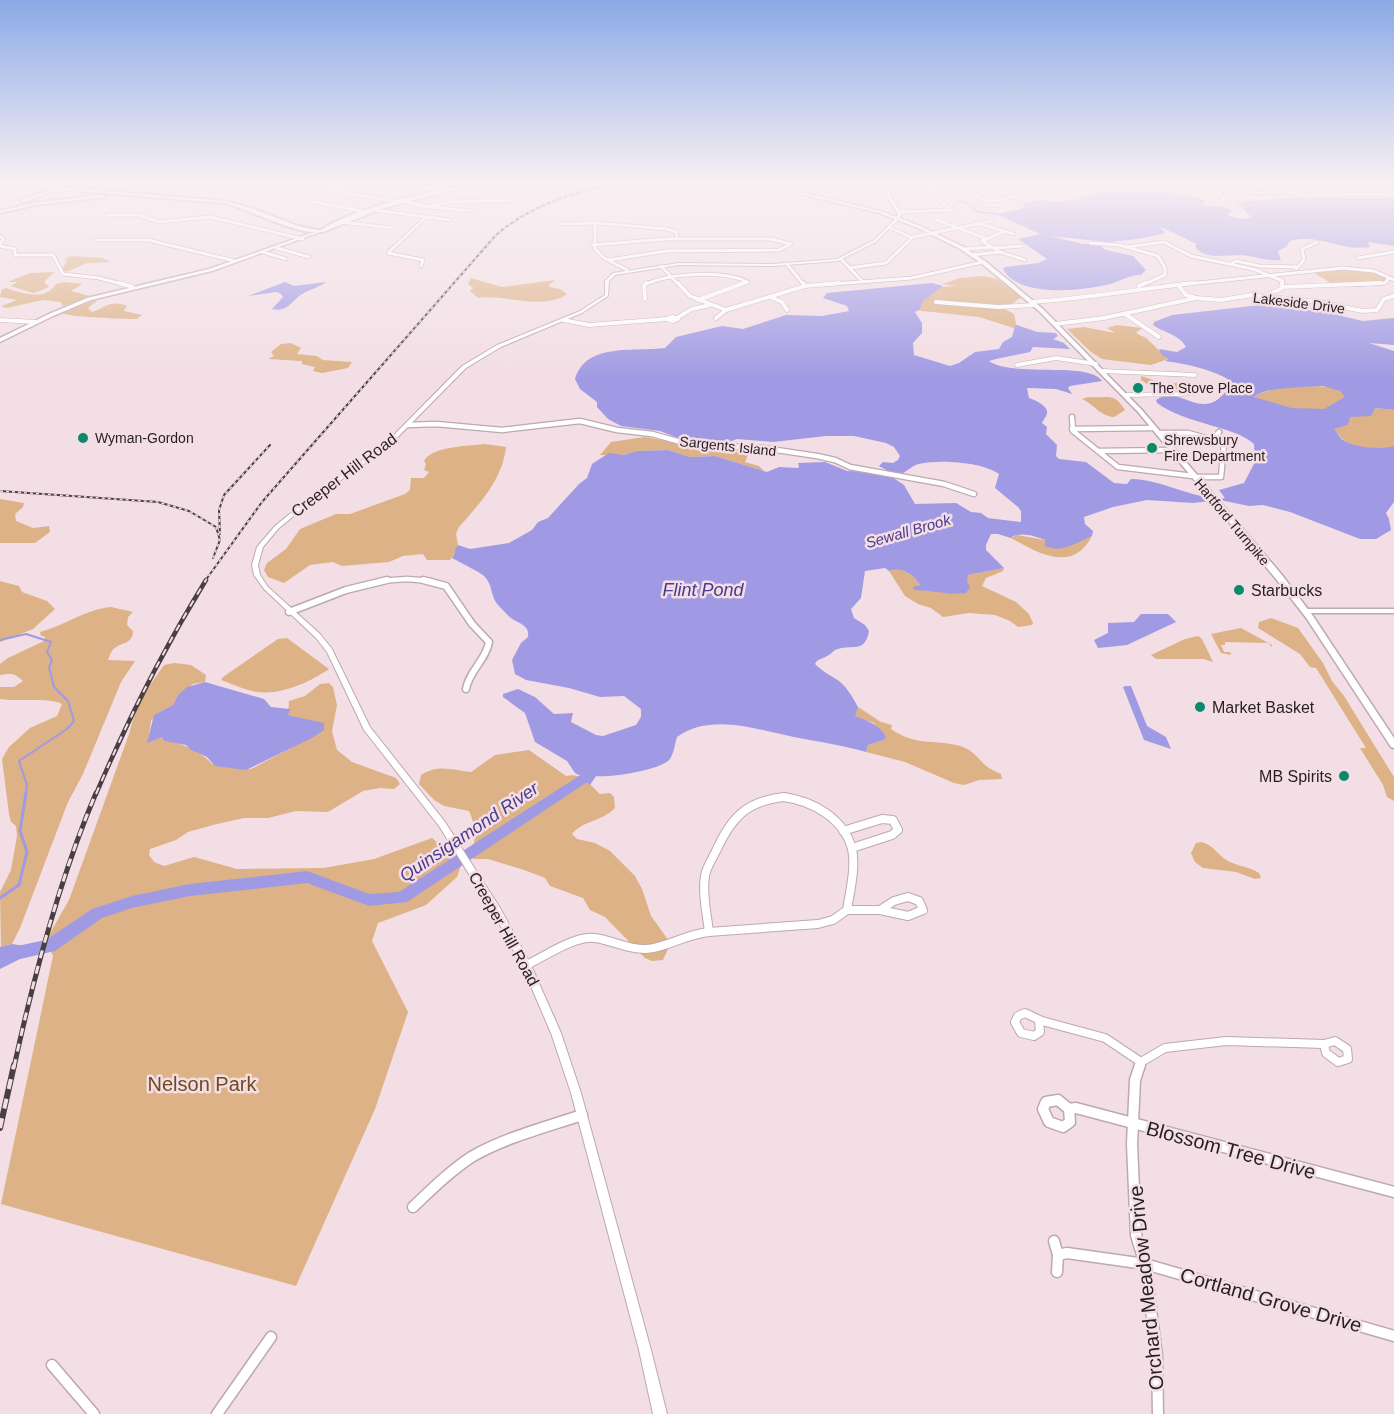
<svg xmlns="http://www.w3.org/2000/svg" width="1394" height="1414" font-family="Helvetica,sans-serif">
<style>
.green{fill:#ddb286}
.water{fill:#a09ae4;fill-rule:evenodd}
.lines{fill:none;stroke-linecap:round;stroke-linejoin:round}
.stream-far2{stroke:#a09ae4;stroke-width:1.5}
.stream-far1{stroke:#a09ae4;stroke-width:2}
.stream{stroke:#a09ae4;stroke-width:3}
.river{fill:#a09ae4;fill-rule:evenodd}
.minor-far5-casing{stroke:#bca9af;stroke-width:4.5}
.minor-far4-casing{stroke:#bca9af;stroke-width:5}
.minor-far3-casing{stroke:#bca9af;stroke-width:7}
.minor-far2-casing{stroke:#bca9af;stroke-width:9}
.minor-far1-casing{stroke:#bca9af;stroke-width:10}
.minor-casing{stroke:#bca9af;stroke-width:13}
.tertiary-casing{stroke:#bca9af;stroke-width:2}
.secondary-casing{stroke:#bca9af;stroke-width:3}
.primary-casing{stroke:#bca9af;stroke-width:3}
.trunk-casing{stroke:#bca9af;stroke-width:4}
.motorway-casing{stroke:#bca9af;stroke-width:4}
.minor-far5{stroke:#fff;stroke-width:3}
.minor-far4{stroke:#fff;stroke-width:4}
.minor-far3{stroke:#fff;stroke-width:4.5}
.minor-far2{stroke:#fff;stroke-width:6}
.minor-far1{stroke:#fff;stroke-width:8}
.minor{stroke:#fff;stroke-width:10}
.tertiary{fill:#fff;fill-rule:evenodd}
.secondary{fill:#fff;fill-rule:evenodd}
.primary{fill:#fff;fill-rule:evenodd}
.trunk{fill:#fff;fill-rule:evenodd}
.motorway{fill:#fff;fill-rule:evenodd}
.rail-far3-casing{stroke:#493f42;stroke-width:2}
.rail-far2-casing{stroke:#493f42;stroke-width:4.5}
.rail-far1-casing{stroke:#493f42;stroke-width:5}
.rail-casing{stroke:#493f42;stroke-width:6}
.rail-far3{stroke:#f2dee4;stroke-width:1.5;stroke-dasharray:3;stroke-linecap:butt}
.rail-far2{stroke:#f2dee4;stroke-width:2;stroke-dasharray:7;stroke-linecap:butt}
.rail-far1{stroke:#f2dee4;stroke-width:3;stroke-dasharray:8;stroke-linecap:butt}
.rail{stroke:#f2dee4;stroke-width:4;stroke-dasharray:10;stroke-linecap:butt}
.motorway-bridge-casing{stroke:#bca9af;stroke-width:6;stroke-linecap:butt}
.motorway-bridge{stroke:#fff;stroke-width:4.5}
.poi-dot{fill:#0b896d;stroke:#f2dee4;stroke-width:2}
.labels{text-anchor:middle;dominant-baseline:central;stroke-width:5;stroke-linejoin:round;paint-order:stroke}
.far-street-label{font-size:14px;fill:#261e21;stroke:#f2dee4}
.far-poi-label{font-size:14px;fill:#261e21;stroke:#f2dee4;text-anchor:start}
.far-water-label{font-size:15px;font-style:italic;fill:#493a8f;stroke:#f2dee4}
.street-label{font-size:16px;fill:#261e21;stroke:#f2dee4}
.poi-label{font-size:16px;fill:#261e21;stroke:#f2dee4;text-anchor:start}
.water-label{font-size:18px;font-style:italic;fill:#493a8f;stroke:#f2dee4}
.near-park-label{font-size:20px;fill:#724a1b;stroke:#f2dee4}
.near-street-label{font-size:20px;fill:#261e21;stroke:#f2dee4}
</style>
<rect width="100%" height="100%" fill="#f2dee4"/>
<g class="green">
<polygon points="70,256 102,258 112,262 87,263 69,271 60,272 67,261 64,260"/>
<polygon points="1339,268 1378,272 1389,278 1385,283 1334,285 1311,271"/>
<polygon points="54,272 44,282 49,287 34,293 10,286 18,282 8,282 30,273"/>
<polygon points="983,276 997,279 1021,297 1012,304 998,305 1014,314 1017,329 979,317 913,310 938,287 958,286 942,284 960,278"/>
<path d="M471,278L502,287L555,280L549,285L550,287L560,289L567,294C544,311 503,294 478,298L470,291L473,288L468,284Z"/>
<path d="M65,282L83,284L71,291L90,296L63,306L60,302L43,300L6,308L1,306L17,300L0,297L2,289L6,288C22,293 45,302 56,284Z"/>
<path d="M94,301H97L88,308L92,312C104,309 110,299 127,306L124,311L142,315L137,319C125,319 68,317 62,313Z"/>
<polygon points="1117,325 1142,328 1136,333 1146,338 1168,359 1151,365 1102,359 1091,352 1067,329 1084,327 1115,333 1107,328"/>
<polygon points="291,343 301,348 297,354 317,356 323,360 352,362 348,368 322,373 313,371 315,367 302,364 302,361 268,359 274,356 271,352 281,344"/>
<path d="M1141,376L1165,384L1178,383L1193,389C1177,399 1155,390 1141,380Z"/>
<path d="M1299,386C1313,387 1338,383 1346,397C1340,402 1332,408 1325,409C1307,412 1270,406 1254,397C1262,390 1287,387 1299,386Z"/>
<path d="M1088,397C1108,399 1113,391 1125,410L1114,417C1100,416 1095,405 1082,399Z"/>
<polygon points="1375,408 1394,410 1394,491 1333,429 1348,425 1349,417"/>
<path d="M645,437C660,439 673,444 688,446C708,450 727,448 746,454L748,455L745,462L759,466L764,471L715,456L690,457L668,450L637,451L622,455H600L611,442Z"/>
<path d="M485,444L506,447C502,480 481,502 459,527L456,534L458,545L455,549V553L450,560H427L423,554L403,556L389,562L342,566L333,562L310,565L284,583L268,577L264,570L267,563L286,549L300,529L336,514H350L405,494L410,490L411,478H424L429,472L424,470L426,464L424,461C432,446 469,446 485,444Z"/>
<polygon points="0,499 24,503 23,507 15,514 16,521 33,528 49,526 50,532 35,543 0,543"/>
<path d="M1017,535L1045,540L1049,548L1092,536C1073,573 1039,554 1011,538Z"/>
<path d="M1004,568L1003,571L986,578L982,586L1016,602L1029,614L1033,623L1032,625L1018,627L1010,621L995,615L969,613L943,617L931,608L918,604L905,596L889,571C902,567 913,574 920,585L914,590H932L961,594L968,575Z"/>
<polygon points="0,581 19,586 22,592 47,601 55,609 33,629 0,642"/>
<path d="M111,607L133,612L128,617L127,625L133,631C133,646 119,641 112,651C110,654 109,657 108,660L135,661L121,682L83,774L68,802L20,928L12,944L1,947L0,892L11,870L17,836L16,826L11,822L9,814L2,759L9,747L30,728L57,716L62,704C50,697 18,702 0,699V687H14L23,681C15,673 11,673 0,675V664L8,658L44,641L45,637L41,636L40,632C64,626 86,609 111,607Z"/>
<polygon points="1271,618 1298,628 1323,663 1332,681 1344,696 1394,777 1394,801 1387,797 1383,785 1360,748 1366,748 1316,668 1310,667 1300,654 1258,628 1259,622"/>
<polygon points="1241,628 1272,645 1272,647 1268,643 1225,642 1225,645 1221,645 1224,652 1230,652 1231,655 1221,653 1211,634"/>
<polygon points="1198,636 1202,639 1213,662 1203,659 1156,659 1151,655 1185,639"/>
<path d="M287,638L329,669C310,682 282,695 258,692C246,691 233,684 221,680L223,677L278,639Z"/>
<path d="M174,663L191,665L206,675L205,682L193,684L178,695L173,705L158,713L151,721L148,742L162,737L164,741C179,741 203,753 212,764L251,769L293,747L307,720L288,715L289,701L305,696L320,684L329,683L333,687L337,705L332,731L337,750L352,762L396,778L400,784L394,789L380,788L363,791L328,812L296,811L268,818H244L213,825L188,832L176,840L150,849L149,855L154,862L164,866L194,857L237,869L324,868L374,859L432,838C438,842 437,845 441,850C447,856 456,857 461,865L457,877L426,905L378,923L372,941L408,1012L375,1109L296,1286L1,1204L53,956L46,940L69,900L129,734L138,702L164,665Z"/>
<path d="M858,707L881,722L892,725L891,729C918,748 938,738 963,747C973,751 978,758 985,765C989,769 996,771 1001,774L1002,779L979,780L964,785L954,783L905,762L866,752L868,745L884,740L874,723L854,716Z"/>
<path d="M529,750L566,776C582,772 589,784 600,794L610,793L614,797L615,808C603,821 582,821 572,834L577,839L595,843L610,851L635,876L642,889L651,916L669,941L668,949L663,960L652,961L645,958L605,917L590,910L583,898L550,886L545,878L524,870L488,859H474L469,854C478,844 475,823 469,811L444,806L434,800L419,784L421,775C439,764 452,770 471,772L495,755Z"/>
<path d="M1201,842C1213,844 1217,855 1228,861C1238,866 1250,867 1259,873L1261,878L1255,879L1236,872L1203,868L1195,862L1191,853L1196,843Z"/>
</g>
<g class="water">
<path d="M1103,191C1128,192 1186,189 1206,201L1202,205L1223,207L1233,210L1227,215L1228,216L1244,219L1251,217L1237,202L1288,198H1394V246L1368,242L1370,247C1339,252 1319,232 1290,241L1286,247L1278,251L1281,260C1266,262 1253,255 1239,255C1225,255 1203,260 1195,246L1197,244L1163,228H1160L1165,232L1162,234L1138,239L1108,242L1050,236L1083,244H1098L1106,250L1133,256L1146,270L1141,275C1129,275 1121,281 1110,284C1083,291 1018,298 1003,269L1005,267L1038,263L1047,259L1018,239L1040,234L996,214L1022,209L1024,204C1038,197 1052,203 1067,201C1080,200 1090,193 1103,191Z"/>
<path d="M285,282L294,286L326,282C319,287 312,289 304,293C292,299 289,313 272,309L283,297L281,294L276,292L248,296Z"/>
<path d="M932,283L943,286L923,301L920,309L915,312L922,323V333L913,343L914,355L950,366L959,363L975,352L999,349L1003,342L1012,337L1015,326L1017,325L1037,332L1056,333L1058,336L1053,339L1064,343L1070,349L1033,347L1030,352C1017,355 1002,357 989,361C1013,378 1089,361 1102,381L1070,386L1068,388L1072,394L1056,389L1027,388L1029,398C1035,400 1049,406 1047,414C1046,417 1043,420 1042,423L1047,427L1046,434L1057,445L1056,456L1059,459L1086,462L1114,483L1127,484L1131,479C1166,480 1192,500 1225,498L1219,490L1244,483L1255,462L1254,444C1235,426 1185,424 1157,403L1156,400C1175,387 1192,409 1211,403C1221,400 1225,390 1233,386L1231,381C1212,369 1187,364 1165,361L1168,359L1161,354L1159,349L1177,352L1186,347C1179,334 1164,333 1153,325L1154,322L1172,315L1261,305L1325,312L1363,321L1394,318V345L1369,343L1394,351V410L1375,408L1371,416L1350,417L1348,425L1334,429C1337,432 1340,438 1343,440C1353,448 1383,450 1394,446V502L1386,513L1389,519L1391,530L1376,539H1360L1290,512L1263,505L1249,506L1220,500L1193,503L1147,500L1113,507L1084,517L1085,524L1093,531L1092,536C1078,542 1061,554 1045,546V540C1035,536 1019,531 1011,538L998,534H991L986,545V550L1004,568L968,575L967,581L970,587L966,593C953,596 931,590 914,590L913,587L920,585C913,574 902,567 889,571L885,568L865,571L861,598L851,609L854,618L865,625L869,631C865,655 850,643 835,650C834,651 828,656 827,656C821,660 818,658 815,664C822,671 828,674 836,679C846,685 853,698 858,707L855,716C868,721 879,724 886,737L884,740L868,745L866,752C842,745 819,742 794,737C758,730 711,712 677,737C675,743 674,753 670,759C662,770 609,778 596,776L590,785L581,776L575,773L567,761L535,742L525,713L503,697V694L518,689L535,697L554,714L573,713L571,722L596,735L603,736L636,725L641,717V709L624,696L600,697L569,688L526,680L515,674L512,660L521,643L528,637C530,625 519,624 511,618C507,615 502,609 498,605C490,596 493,584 484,576C481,573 458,561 452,558L455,553V549L458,545L470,549L509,543L532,530L538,522L548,518L579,484L587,478L592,464L609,453L623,455L637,451L668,450L690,457L715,456L767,472L779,467L798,468L799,467L798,463L825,462L847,471L876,472L892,477L904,485L915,504L956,503L971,512L981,513L988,518L1021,522V511L1018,507L995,488L999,474C983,462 939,459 919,464C913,465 909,470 903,473L890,472L879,466L883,462L893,463L898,460L900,456L894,447L886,443L854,436H826L773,442L737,439L723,444L683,440L660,431L621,426L608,419L597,407V402L580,389L575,379C586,342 635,352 665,348L676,337L722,326L743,329L786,315L822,316L849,311L847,306L823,298L827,293ZM1323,386L1340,391L1345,397L1324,409L1292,408L1254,397C1265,387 1306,387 1323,386Z"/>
<polygon points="1141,614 1168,614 1176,622 1127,645 1098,648 1094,640 1108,633 1108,623 1134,622"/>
<polygon points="205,682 264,699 271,707 290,709 288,715 324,723 324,730 312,738 246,770 215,766 207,757 191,750 186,745 164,741 162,737 147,743 154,715 173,705 178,695 187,687"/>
<polygon points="1126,686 1131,686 1147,726 1166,737 1171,749 1144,740 1123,687"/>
<polygon points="12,944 30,947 25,953 0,966 0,947"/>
</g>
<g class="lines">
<g class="stream-far2">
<polyline points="864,182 872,183"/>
<polyline points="956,201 964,202 979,212 998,214"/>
</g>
<polyline class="stream-far1" points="0,640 26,634 51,642 47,652 52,660 49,667 54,687 68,701 74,721 67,729 19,761 27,785 26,794"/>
<polyline class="stream" points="0,898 19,885 27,852 20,831 26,793"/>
<polygon class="river" points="596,765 601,767 602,770 601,773 407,902 369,906 307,883 190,896 132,908 102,918 55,951 20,959 0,969 0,954 17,946 46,940 92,909 132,896 190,884 307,871 369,894 399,892"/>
<defs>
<g id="minor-far5">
<path d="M974,182L971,188C980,208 998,201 1016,196V190"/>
<polyline points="930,183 928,192 952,210"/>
<polyline points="401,184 445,191"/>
<polyline points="1119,185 1124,190"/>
<polyline points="306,186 400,202"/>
<polyline points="283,188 294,182"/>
<polyline points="1033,190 1046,199"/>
<polyline points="1218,192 1223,197 1222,204"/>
<polyline points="1290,193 1302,195 1394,194"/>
<polyline points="309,201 367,212"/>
<polyline points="405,201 422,206 470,211"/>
<polyline points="983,204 997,206"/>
<polyline points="427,207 450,202 516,200"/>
<polyline points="374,210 450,220"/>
<polyline points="898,212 952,210"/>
<polyline points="107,215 138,215 159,222 210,217 303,239"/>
<polyline points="937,220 987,239"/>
<polyline points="340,222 392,228"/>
<polyline points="595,223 595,249 604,258 627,270"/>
<polyline points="557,224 595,223 667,229 676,232 677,239"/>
<polyline points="980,224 1014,234"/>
<polyline points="889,227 912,238"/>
<polyline points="0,236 3,239 0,245"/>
<polyline points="96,240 148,240 235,261"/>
<polyline points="1090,243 1119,245 1158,256 1165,268 1165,275 1142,285"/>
<polyline points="592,245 666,239 771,239 791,244 779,250 667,251 609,260"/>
<polyline points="0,246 15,249 15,255 53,255 63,274 99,278 125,285"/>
<polyline points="1127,247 1164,242 1191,256 1253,269 1283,281 1282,285"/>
<polyline points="277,248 309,257"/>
<polyline points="995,248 1021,246"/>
<polyline points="964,249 992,247"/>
<polyline points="263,252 286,259"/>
<polyline points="1000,252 982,241 1003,232"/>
<polyline points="972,255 1000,252 1025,260"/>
<polyline points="1358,258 1394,252"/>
<polyline points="841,259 863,282"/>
<polyline points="787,264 804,285"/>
<polyline points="1231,264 1236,261 1259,266 1297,267"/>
<polyline points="421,266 423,260 388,253 426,217"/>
<polyline points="661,266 679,285"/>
<polyline points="849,268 886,263 913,237 991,221"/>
<polyline points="1296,269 1304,260 1302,249 1318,242"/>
<path d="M644,285C669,273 723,270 748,282L740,285"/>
<polyline points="820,285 912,278 983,262"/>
<polyline points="1178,285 1343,268 1374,271 1394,280"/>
<polyline points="1347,285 1385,283 1389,278"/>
</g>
<g id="minor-far4">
<polyline points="119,283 133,287"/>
<polyline points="678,283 690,296 726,310"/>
<polyline points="803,283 805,286"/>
<polyline points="1178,285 1186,295 1196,298"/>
<polyline points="1139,286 1145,283"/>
<polyline points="1282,287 1381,283"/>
<polyline points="1263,296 1281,289 1282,283"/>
<polyline points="770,297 782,302 787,310"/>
<polyline points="645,299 644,285 647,283"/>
<polyline points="698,300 744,283"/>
<polyline points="936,302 998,307 1035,305"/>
<path d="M1031,302C1085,299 1139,289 1193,283"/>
<polyline points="1125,314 1159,337"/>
<polygon points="673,317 678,319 673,321 667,319"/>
<polyline points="677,318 692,309 710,305"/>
<polyline points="716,318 726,310 805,286 840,283"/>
<polyline points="0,320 36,322"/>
<polyline points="563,320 589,325 667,319"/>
<polyline points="1055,324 1104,318 1196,298 1221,300 1252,295 1320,302 1362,311 1377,310 1384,299 1394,296"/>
<polyline points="1017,365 1056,358 1096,364"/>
<polyline points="1102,371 1195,375"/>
<polyline points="1125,395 1182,394 1190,393 1199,387"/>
</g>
<g id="minor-far3">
<polyline points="1072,417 1073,431 1118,467 1193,476"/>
<polyline points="408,425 436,424 502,430 580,421 617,430 652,434 688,444 763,448 817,456 835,460 850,467 944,484 974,494"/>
<polyline points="1072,429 1153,428"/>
<polyline points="1158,433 1188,433 1224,443 1221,477 1195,477"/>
<polyline points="1212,440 1219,432"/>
<polyline points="1099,451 1172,450"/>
<polyline points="379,581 407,579 431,581"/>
</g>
<g id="minor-far2">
<path d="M423,580L446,586L472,624L489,642C486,660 469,671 466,689"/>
<polyline points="289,612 346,590 387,580"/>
</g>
<g id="minor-far1">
<path d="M784,797C812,801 844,818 852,849C856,867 850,891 847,910L833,920L818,924L709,932C707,914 702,894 705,876C706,868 712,859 716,851C731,818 746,801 784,797Z"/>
<polyline points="843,831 882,819 893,820 898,830 892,835 852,848"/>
<polygon points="908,897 919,901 923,910 908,916 880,910 894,901"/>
<polyline points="847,910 880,910"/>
<path d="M526,965C546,956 573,936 595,938C612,940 628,950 646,949C666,948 686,934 709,932"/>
<polyline points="1039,1021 1040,1032 1034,1036 1021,1033 1015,1022 1018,1016 1025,1013 1042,1021 1105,1038 1141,1062"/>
<polygon points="1335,1041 1347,1049 1348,1059 1338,1062 1326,1053 1324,1044"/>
<polyline points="1139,1067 1141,1062 1165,1048 1226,1041 1324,1044"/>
</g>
<g id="minor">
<polyline points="1140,1065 1135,1080 1132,1144 1136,1235 1145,1264 1157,1355 1158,1414"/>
<polygon points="1058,1100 1069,1109 1070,1122 1063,1127 1049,1122 1043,1109 1046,1102"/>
<polyline points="1069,1109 1076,1108 1394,1192"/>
<path d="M413,1207C432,1189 451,1170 473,1156C507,1137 546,1127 582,1115"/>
<polyline points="1054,1241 1058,1255"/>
<polyline points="1057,1272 1058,1255 1067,1253 1145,1264 1394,1336"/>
<polyline points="52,1365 94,1414"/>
<polyline points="217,1414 271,1337"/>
</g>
<polygon id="tertiary" points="897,217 900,218 876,242 838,261 773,266 679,265 615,275 609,281 608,296 582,313 501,347 466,368 388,447 318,496 279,528 263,547 258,565 260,575 268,587 320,634 332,649 370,727 445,822 500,908 530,963 561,1033 581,1093 651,1350 667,1414 653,1414 639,1350 571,1093 551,1033 523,968 494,914 439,826 364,730 327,652 316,638 264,589 254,575 252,565 257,547 275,526 314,494 384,445 462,366 497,345 580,311 605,295 605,281 613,273 679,263 773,264 837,259 874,240"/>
<polygon id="secondary" points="1302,609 1394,609 1394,613 1305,613 1301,611"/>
<g id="primary">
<polygon points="749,182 758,182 880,211 897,217 898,214 886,195 886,182 890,182 890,195 902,214 900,218 920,226 964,247 985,261 1043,309 1142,410 1282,575 1313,616 1394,738 1394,748 1391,747 1307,619 1276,579 1138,412 1039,311 981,263 960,249 918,228 879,213"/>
<polygon points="922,182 941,182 1013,189 1129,184 1260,192 1394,185 1394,187 1260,194 1129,186 1013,191"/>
<polygon points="320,230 323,231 212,271 91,300 53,316 0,342 0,338 49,314 87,298 209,269"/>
</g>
<path id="trunk" d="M480,182H491L425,197L384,208L323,232L319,231C359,205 433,192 480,182Z"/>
<g id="motorway">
<polygon points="23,182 39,185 41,186 39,187 10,182"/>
<polygon points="62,184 66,185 25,202 21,201"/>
<path d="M67,188L225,201L251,208L298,226L323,231C303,238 249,209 225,203L65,190Z"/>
<polygon points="103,195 105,197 34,205 0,213 0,211 34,203"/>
</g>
</defs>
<use href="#minor-far5" class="minor-far5-casing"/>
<use href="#minor-far4" class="minor-far4-casing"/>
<use href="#minor-far3" class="minor-far3-casing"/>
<use href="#minor-far2" class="minor-far2-casing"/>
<use href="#minor-far1" class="minor-far1-casing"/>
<use href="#minor" class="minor-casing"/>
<use href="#tertiary" class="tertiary-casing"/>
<use href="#secondary" class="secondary-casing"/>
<use href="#primary" class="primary-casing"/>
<use href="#trunk" class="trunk-casing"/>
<use href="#motorway" class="motorway-casing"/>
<use href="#minor-far5" class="minor-far5"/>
<use href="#minor-far4" class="minor-far4"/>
<use href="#minor-far3" class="minor-far3"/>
<use href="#minor-far2" class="minor-far2"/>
<use href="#minor-far1" class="minor-far1"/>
<use href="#minor" class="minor"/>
<use href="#tertiary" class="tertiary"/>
<use href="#secondary" class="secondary"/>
<use href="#primary" class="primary"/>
<use href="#trunk" class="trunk"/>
<use href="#motorway" class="motorway"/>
<defs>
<g id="rail-far3">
<polyline points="1192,182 1275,182"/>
<polyline points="0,491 158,502 189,511 216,527 220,540 213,558"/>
<polyline points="220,534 219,510 224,495 270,445"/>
<path d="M205,581L262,502L496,235C533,203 576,192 623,182"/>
</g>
<path id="rail-far2" d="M96,794C128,719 163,650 206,580"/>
<path id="rail-far1" d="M14,1067C34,975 59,880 96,793"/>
<polyline id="rail" points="0,1128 14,1065"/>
</defs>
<use href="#rail-far3" class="rail-far3-casing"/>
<use href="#rail-far2" class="rail-far2-casing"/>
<use href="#rail-far1" class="rail-far1-casing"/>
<use href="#rail" class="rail-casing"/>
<use href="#rail-far3" class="rail-far3"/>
<use href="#rail-far2" class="rail-far2"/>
<use href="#rail-far1" class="rail-far1"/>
<use href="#rail" class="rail"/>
<defs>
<polyline id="motorway-bridge" points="39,186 67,189"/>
</defs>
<use href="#motorway-bridge" class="motorway-bridge-casing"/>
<use href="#motorway-bridge" class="motorway-bridge"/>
</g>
<linearGradient id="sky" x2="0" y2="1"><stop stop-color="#8baae6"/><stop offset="0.48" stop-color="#f9f0f3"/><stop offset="1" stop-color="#f9f0f3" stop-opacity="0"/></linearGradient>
<rect width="1394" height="380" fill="url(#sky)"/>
<g class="poi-dot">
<circle cx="1138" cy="388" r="6"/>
<circle cx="83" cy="438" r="6"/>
<circle cx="1152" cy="448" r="6"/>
<circle cx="1239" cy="590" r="6"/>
<circle cx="1200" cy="707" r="6"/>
<circle cx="1344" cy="776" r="6"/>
</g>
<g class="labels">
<g class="far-street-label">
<text transform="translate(1299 303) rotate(7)">Lakeside Drive</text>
<text transform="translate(728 446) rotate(6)">Sargents Island</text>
<text transform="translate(1232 522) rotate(50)">Hartford Turnpike</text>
</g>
<g class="far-poi-label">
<text x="1150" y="388">The Stove Place</text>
<text x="95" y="438">Wyman-Gordon</text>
<text x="1164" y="440">Shrewsbury<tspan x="1164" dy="16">Fire Department</tspan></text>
</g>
<g class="far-water-label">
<text transform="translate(908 531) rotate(-16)">Sewall Brook</text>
</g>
<g class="street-label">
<text transform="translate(344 475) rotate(-37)">Creeper Hill Road</text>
<text transform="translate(504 929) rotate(61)">Creeper Hill Road</text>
</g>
<g class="poi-label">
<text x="1251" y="590">Starbucks</text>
<text x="1212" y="707">Market Basket</text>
<text x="1332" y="776" text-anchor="end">MB Spirits</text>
</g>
<g class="water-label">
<text x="703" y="590">Flint Pond</text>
<text transform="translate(469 832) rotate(-34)">Quinsigamond River</text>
</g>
<g class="near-park-label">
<text x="202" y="1084">Nelson Park</text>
</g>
<g class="near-street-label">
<text transform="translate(1231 1150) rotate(15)">Blossom Tree Drive</text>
<text transform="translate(1146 1288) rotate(-96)">Orchard Meadow Drive</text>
<text transform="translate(1271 1300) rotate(16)">Cortland Grove Drive</text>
</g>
</g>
</svg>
